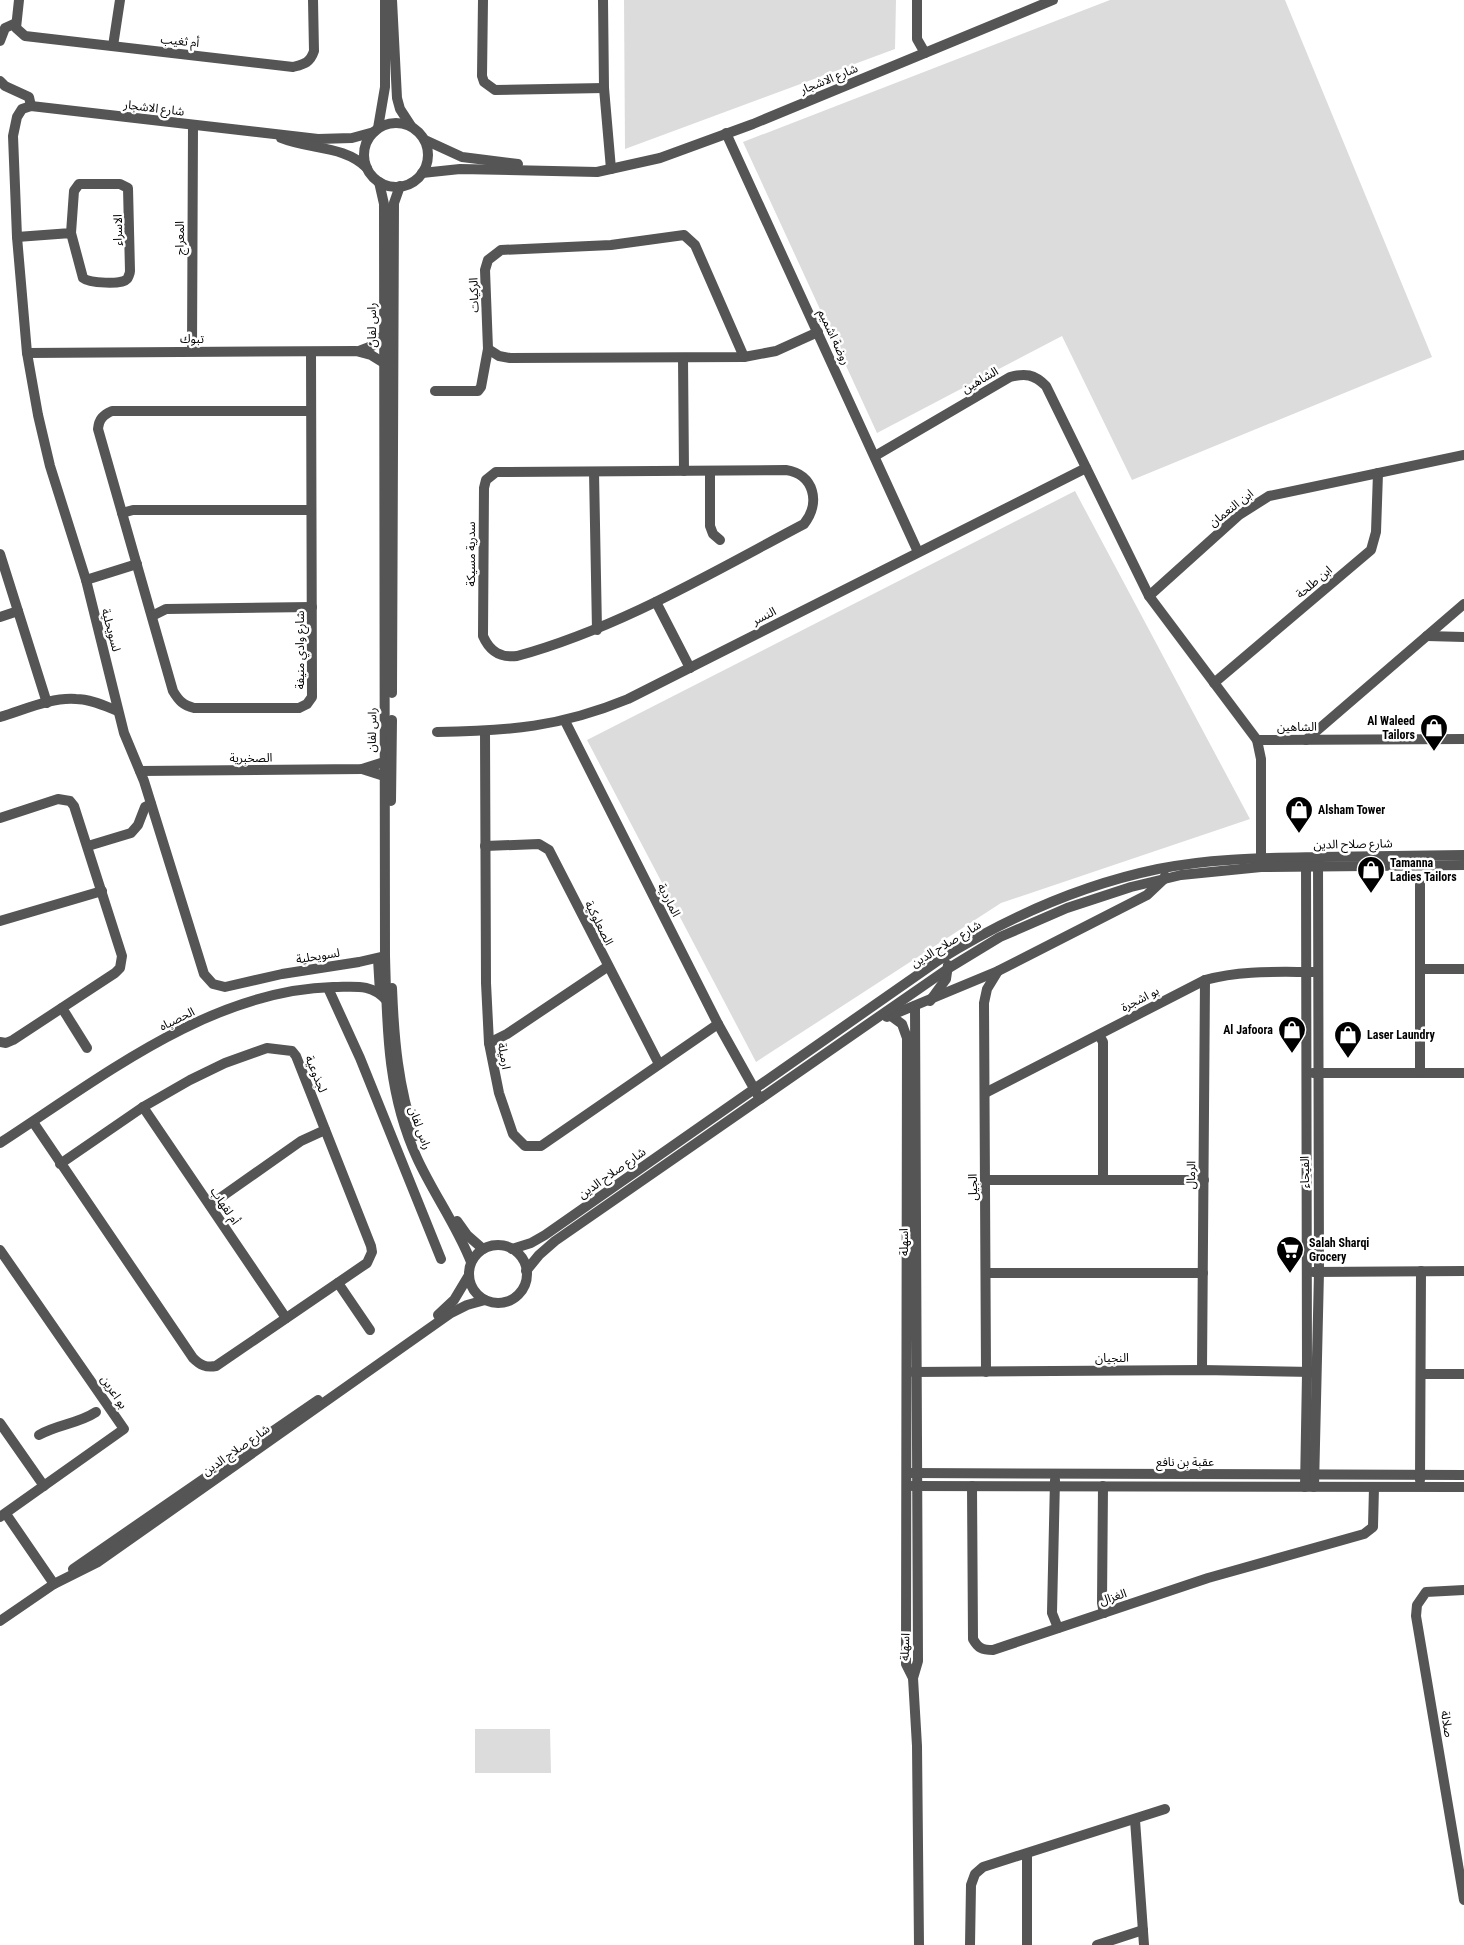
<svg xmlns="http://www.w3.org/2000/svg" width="1464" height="1945" font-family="'Roboto Condensed','Noto Sans Arabic',sans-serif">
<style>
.green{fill:#dcdcdc}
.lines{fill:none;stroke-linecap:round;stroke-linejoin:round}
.minor{stroke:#555;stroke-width:10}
.tertiary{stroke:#555;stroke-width:10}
.labels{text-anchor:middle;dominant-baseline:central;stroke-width:5;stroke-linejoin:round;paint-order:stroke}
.street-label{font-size:12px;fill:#000;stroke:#fff}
.poi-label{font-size:12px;font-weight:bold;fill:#000;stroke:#fff;text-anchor:start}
</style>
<rect width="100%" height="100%" fill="#fff"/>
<g class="green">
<polygon points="624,0 896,0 895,49 625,149"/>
<polygon points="1110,0 1285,0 1432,357 1132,480 1062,336 877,433 743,142"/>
<polygon points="1075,491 1250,819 1001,903 756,1062 587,740"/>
<polygon points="475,1729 550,1729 551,1773 475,1773"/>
</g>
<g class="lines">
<g class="minor">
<path d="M19,0L16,28L25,36L293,67C304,64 310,63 314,51L313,0"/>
<polyline points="483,0 482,76 484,82 495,90 604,88"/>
<polyline points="603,0 604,88 611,169"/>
<polyline points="917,0 917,39 925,53"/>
<polyline points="0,41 5,28 16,23"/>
<polyline points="113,46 120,0"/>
<polyline points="0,81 5,86 29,97 31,106"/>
<polyline points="374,132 352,138 318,139 31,106 22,109 17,117 13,136 17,237 27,353 38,415 50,466 86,580 124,733 144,781 204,974 213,984 225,987 282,974 359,962 385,956"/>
<polyline points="726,133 918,552"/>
<path d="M281,138C310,150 344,145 367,168"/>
<path d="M17,237L71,233L74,191L79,184H120L128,188L130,271C130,273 128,278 127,279C122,285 89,283 83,278L71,233"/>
<polyline points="488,349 499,356 510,358 744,357 776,351 818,332"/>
<polyline points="192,351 193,126"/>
<polyline points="359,351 372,346 385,334"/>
<polyline points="27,353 356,351 371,355 384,363"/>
<polyline points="683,358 684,471"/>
<polyline points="435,391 478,391 481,387 488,349 485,270 488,260 501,250 611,245 684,235 695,245 744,357"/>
<path d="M311,411H112C103,415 99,419 98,429L173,691C179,701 183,705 194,708H299L307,704L312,697L311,352"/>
<path d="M875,456L1010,377C1025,373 1034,374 1046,386L1149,596L1257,740L1261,759V866"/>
<path d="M786,470C814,474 821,503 804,524C711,573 619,628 517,656C501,658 490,652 483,636L484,488L486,480L496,472Z"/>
<polyline points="710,471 710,526 713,534 720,540"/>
<polyline points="594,472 597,630"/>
<polyline points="122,513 133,510 311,510"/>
<polyline points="0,554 47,703"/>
<polyline points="86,580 137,564"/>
<polyline points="1149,596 1239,515 1269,496 1464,455"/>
<polyline points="656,602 690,668"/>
<polyline points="152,616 166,609 312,607"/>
<polyline points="0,617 18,611"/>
<polyline points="1427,636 1464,637"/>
<polyline points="1214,683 1371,550 1376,532 1378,473"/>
<path d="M0,717C24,710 51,697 76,699C90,699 105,706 118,711"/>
<polyline points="565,721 718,1024 760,1099"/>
<polyline points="485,731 486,983 489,1043 499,1093 513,1134 525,1146 541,1146 718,1024"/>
<path d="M437,732C509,731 560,727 628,699L1086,468"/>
<polyline points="1257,740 1464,739"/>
<polyline points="1306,740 1464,604"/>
<polyline points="362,769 384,776"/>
<polyline points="140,771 362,769 384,762"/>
<polyline points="0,818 58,799 70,801 74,806 122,956 120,968 115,973 13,1040 6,1043 0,1042"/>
<polyline points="88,846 131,833 138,825 145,807 151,804"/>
<polyline points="485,846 539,844 549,850 659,1064"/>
<polyline points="0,921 102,891"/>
<polyline points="378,959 380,993"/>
<polyline points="1420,969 1464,969"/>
<polyline points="328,988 360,1058 441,1259"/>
<polyline points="62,1008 87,1048"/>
<polyline points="891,1016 902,1024 907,1038 906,1664 913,1678 918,1661 915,1006"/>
<polyline points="887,1017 998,971 1147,895 1165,878 1165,876"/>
<polyline points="1099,1035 1103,1042 1103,1180"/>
<polyline points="489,1043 507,1034 607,967"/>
<polyline points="1313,1073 1464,1073"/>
<polyline points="1420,1073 1420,884"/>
<path d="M985,1093L1205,980C1241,970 1277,972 1313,972"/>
<polyline points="143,1107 286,1318"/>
<path d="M33,1122L193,1358C200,1365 206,1368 216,1366L367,1263L372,1252L371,1246L296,1056L292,1051L267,1048L225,1063L190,1080L143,1107L60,1164"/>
<path d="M0,1143C99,1079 210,990 333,987C354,987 371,983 386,1000"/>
<polyline points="985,1180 1204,1180"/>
<polyline points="210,1205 301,1141 325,1130"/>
<polyline points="0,1250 124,1429 0,1517"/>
<polyline points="1313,1272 1464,1271"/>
<polyline points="986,1273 1203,1273"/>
<polyline points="338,1283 370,1330"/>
<polyline points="1202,1370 1205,980"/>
<polyline points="913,1372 1202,1370 1313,1372"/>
<polyline points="986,1372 984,1003 987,989 998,971"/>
<polyline points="1421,1374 1464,1374"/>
<polyline points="0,1423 44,1486"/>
<path d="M39,1435C58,1424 78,1424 96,1412"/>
<polyline points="910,1473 1464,1475"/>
<polyline points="1055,1480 1052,1613 1058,1628"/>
<polyline points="1420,1480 1421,1271"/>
<polyline points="912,1486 1464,1487"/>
<path d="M972,1486L973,1639C978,1648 982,1650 993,1650L1208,1578L1364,1534L1373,1527L1374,1487"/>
<polyline points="1103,1486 1102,1603 1104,1613"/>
<polyline points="1305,1487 1307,1374 1306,858"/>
<polyline points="1314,1487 1319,1272 1318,858"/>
<polyline points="6,1514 54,1584"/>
<polyline points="1464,1590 1426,1592 1417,1605 1416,1616 1464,1900"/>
<polyline points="913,1678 917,1746 919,1945"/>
<polyline points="1135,1820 1144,1945"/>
<polyline points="970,1945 971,1885 975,1874 983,1867 1165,1809"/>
<polyline points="1027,1945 1027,1854"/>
<polyline points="1097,1945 1143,1930"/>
</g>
<g class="tertiary">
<polyline points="392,0 397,98 400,109 411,126"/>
<circle cx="396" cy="155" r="32"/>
<polyline points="378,128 385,87 385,0"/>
<polyline points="425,140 462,157 518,164"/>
<polyline points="422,173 460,169 597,172 660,158 753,124 1053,0"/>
<path d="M379,182L384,204L385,956C387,1026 387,1093 417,1158C433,1193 457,1226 471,1262"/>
<polyline points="392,693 394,203 400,186"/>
<polyline points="391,801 392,720"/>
<path d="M392,988C394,1039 398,1087 415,1136"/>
<polyline points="930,1001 946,979 948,965"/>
<polyline points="457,1221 467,1235 483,1249"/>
<circle cx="498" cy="1274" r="29"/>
<path d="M512,1249L531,1243L545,1235L939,960C1005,919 1081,885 1158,869C1211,858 1266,858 1320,857C1368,856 1416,856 1464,855"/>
<polyline points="526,1271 539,1255 555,1241 949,968 1000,937 1067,908 1131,887 1181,875 1261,867 1464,865"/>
<polyline points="438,1315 454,1300 469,1275"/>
<polyline points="73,1569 318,1400"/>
<polyline points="0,1621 54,1584 98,1562 451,1313 467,1305 485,1300"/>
</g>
</g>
<defs>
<symbol id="shop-pin" viewBox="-11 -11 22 30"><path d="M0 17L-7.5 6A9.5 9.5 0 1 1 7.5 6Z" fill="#000" stroke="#fff"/><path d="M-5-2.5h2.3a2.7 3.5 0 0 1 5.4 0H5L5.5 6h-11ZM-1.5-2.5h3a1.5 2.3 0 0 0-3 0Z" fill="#fff"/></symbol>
<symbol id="supermarket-pin" viewBox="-11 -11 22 30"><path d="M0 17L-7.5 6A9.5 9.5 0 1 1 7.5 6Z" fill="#000" stroke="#fff"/><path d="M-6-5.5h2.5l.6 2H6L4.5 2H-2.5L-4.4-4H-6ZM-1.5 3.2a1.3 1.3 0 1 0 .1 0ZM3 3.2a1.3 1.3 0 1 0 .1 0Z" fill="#fff"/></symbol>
</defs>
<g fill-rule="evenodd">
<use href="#shop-pin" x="1418" y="712" width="32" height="43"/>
<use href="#shop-pin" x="1283" y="794" width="32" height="43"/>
<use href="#shop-pin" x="1355" y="854" width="32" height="43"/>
<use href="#shop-pin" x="1276" y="1014" width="32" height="43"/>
<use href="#shop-pin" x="1332" y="1019" width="32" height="43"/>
<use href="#supermarket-pin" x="1274" y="1234" width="32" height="43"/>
</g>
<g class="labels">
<g class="street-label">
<text transform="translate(180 41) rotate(6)">أم ثغيب</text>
<text transform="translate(829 79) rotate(-22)">شارع الاشجار</text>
<text transform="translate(154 108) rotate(7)">شارع الاشجار</text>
<text transform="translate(118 230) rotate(-90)">الاسراء</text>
<text transform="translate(180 238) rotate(-90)">المعراج</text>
<text transform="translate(474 295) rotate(-92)">الركيات</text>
<text transform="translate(372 325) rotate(-90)">راس لفان</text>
<text transform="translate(834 337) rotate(65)">روضة اشميم</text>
<text x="192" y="339">تبوك</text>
<text transform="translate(980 380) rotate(-30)">الشاهين</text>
<text transform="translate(1231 508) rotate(-38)">ابن النعمان</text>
<text transform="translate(471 554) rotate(-90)">سدرية مسيكة</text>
<text transform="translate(1314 582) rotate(-40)">ابن طلحة</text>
<text transform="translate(764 616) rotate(-27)">النسر</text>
<text transform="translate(111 630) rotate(75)">لسويحلية</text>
<text transform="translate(300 650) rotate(-90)">شارع وادي منيفة</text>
<text x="1297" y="727">الشاهين</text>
<text transform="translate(372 730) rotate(-89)">راس لفان</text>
<text x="251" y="758">الصخبرية</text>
<text transform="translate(1353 844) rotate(-1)">شارع صلاح الدين</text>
<text transform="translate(669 900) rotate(63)">الماردية</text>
<text transform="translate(599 923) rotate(63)">الصعلوكية</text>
<text transform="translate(946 944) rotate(-31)">شارع صلاح الدين</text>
<text transform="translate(318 956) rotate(-9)">لسويحلية</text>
<text transform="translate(1140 999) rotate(-27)">بو اشجرة</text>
<text transform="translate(177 1019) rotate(-26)">الحصباه</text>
<text transform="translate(504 1056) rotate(80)">ارميلة</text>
<text transform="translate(316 1074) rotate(68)">لجذوعية</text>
<text transform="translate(420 1128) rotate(70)">راس لفان</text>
<text transform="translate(1305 1172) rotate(-90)">الفيحاء</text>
<text transform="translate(612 1173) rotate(-35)">شارع صلاح الدين</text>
<text transform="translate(1191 1175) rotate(-89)">الرمال</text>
<text transform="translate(973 1187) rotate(-90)">الجيل</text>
<text transform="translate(225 1206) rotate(56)">أم لقهاب</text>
<text transform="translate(904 1242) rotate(-90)">اسهلة</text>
<text x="1112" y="1358">النجيان</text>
<text transform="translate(114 1392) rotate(56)">بو اعرين</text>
<text transform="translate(236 1450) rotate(-35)">شارع صلاح الدين</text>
<text x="1185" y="1462">عقبة بن نافع</text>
<text transform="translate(1113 1597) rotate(-18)">الغزال</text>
<text transform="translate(905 1647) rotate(-88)">اسهلة</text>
<text transform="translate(1447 1724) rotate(81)">صلالة</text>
</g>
<g class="poi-label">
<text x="1415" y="721" text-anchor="end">Al Waleed<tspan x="1415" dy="14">Tailors</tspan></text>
<text x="1318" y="810">Alsham Tower</text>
<text x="1390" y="863">Tamanna<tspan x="1390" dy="14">Ladies Tailors</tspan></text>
<text x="1273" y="1030" text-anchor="end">Al Jafoora</text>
<text x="1367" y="1035">Laser Laundry</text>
<text x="1309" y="1243">Salah Sharqi<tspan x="1309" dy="14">Grocery</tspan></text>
</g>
</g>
</svg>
